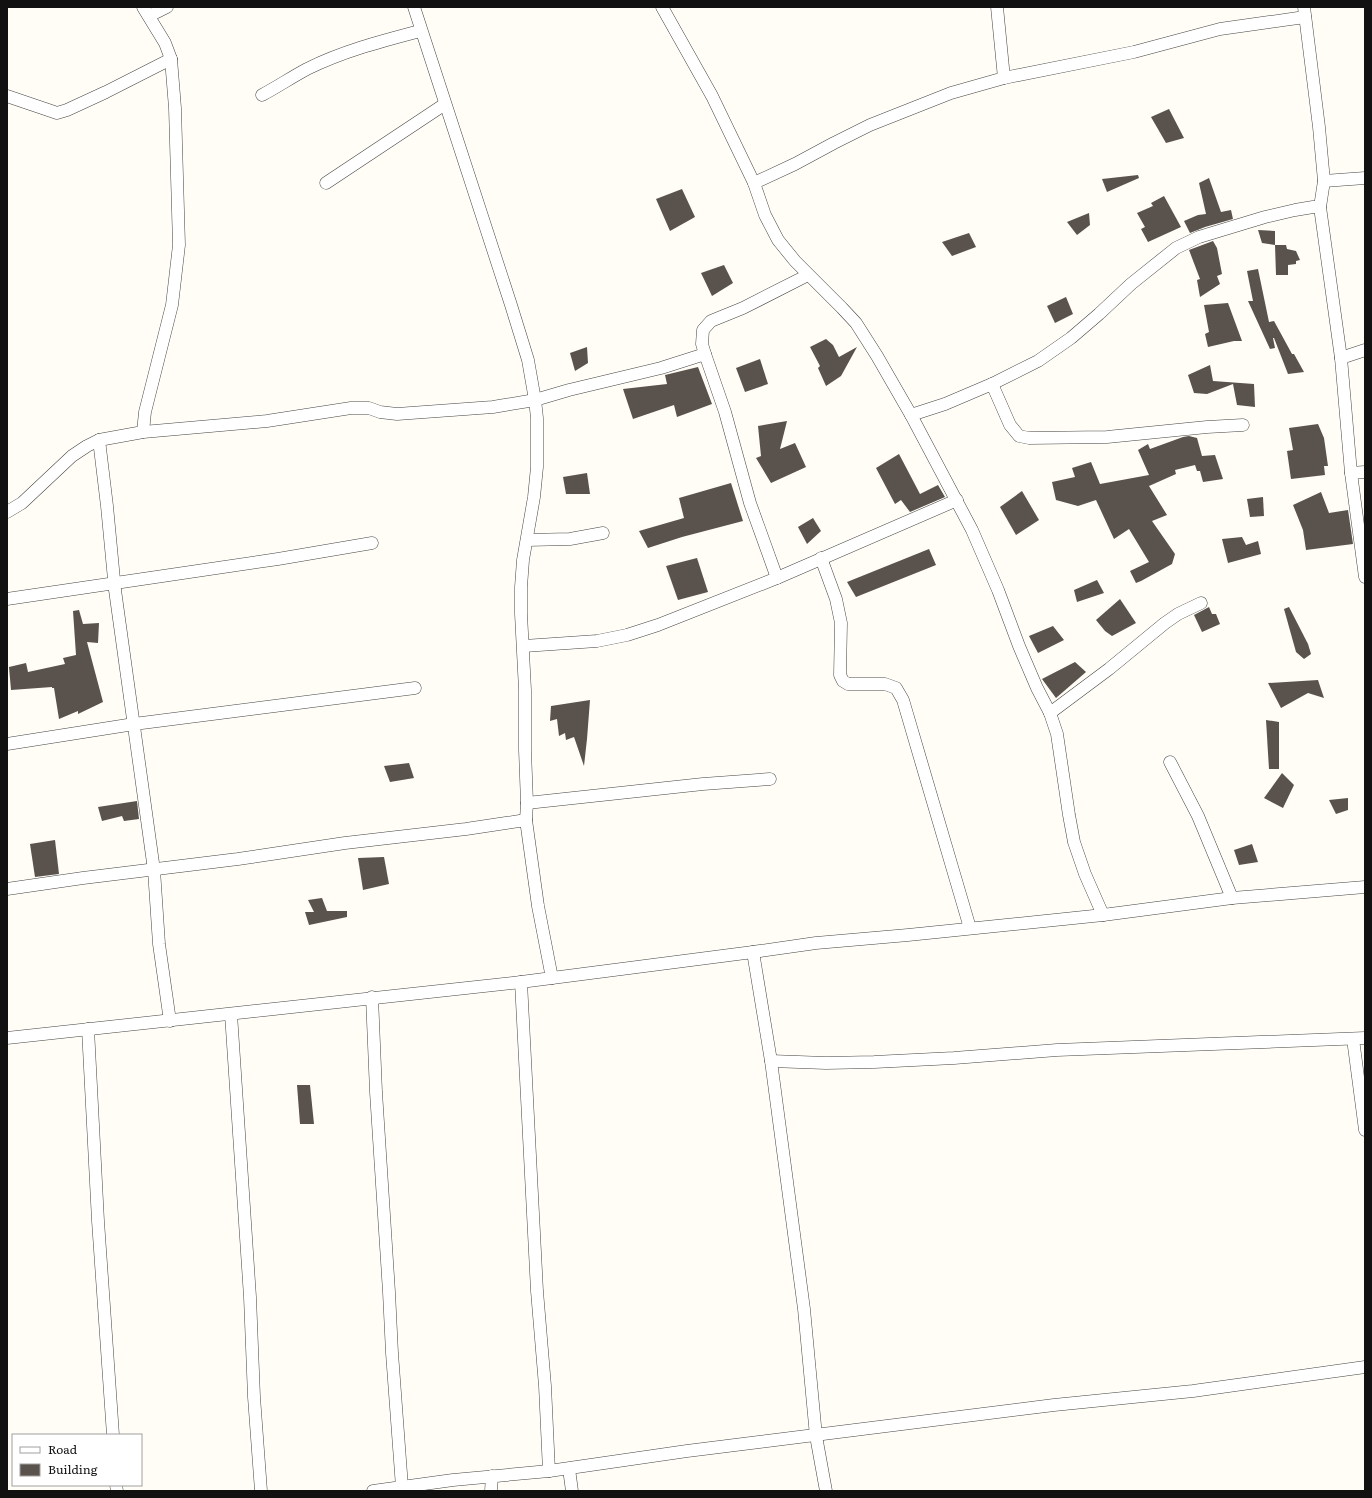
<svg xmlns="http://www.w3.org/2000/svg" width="1372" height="1498" font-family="Literata,serif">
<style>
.building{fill:#5a524d}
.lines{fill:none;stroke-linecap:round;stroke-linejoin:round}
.minor-casing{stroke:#444;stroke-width:13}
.minor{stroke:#fff;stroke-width:12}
</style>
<rect width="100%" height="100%" fill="#fffdf5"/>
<g class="building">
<polygon points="1169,109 1184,138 1166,143 1151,117"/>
<polygon points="1138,175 1139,178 1107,192 1102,179"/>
<polygon points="1209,178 1221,212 1231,210 1233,219 1205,227 1190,233 1184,221 1198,215 1206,214 1199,183"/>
<polygon points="682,189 695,217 670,231 656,199"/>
<polygon points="1164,196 1181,227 1148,242 1141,229 1145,227 1137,213 1153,206 1151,203"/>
<polygon points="1089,213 1090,225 1077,235 1067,222"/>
<polygon points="1258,230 1275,231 1275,245 1262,243"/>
<polygon points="969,233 976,247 952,256 942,242"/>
<polygon points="1213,241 1217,248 1222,274 1217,276 1220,284 1200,297 1197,280 1200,279 1189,250"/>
<polygon points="1275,245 1286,245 1287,249 1296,251 1300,260 1296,261 1296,264 1288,265 1288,275 1276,275"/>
<polygon points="724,265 733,283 712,296 701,273"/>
<polygon points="1258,269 1269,322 1274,321 1292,354 1294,354 1304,372 1288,374 1274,338 1273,338 1275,348 1270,349 1248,301 1253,301 1247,271"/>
<polygon points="1066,297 1073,314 1055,323 1047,306"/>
<polygon points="1228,303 1242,341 1234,341 1208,347 1205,334 1209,332 1204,305"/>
<polygon points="826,339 833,345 839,357 857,347 841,376 826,386 818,368 820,366 810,347"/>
<polygon points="587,347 588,363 575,371 570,353"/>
<polygon points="760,359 768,384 745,392 736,368"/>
<polygon points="1210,365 1213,381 1254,384 1255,407 1237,405 1233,384 1207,394 1194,393 1188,375"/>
<polygon points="698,367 712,404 677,417 674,405 633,419 623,389 667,384 665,375"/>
<polygon points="787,421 780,449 795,443 806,467 771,483 756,458 761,456 758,426"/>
<polygon points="1318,424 1324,438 1328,466 1324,466 1325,475 1291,479 1287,451 1293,450 1289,428"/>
<polygon points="1189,436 1197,438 1202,456 1215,455 1223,479 1203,482 1200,471 1197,471 1195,465 1175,470 1176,474 1149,486 1167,515 1152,521 1175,554 1172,564 1141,581 1136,583 1130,571 1149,562 1129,529 1114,539 1096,500 1078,506 1056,500 1052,482 1075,477 1072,468 1091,462 1100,484 1149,475 1138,450 1148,444 1150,449 1183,437"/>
<polygon points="899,454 920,494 938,485 945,497 910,512 901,500 895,504 876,468"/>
<polygon points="587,473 590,494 566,494 563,477"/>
<polygon points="731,483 743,521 682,537 648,548 639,531 684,518 679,498"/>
<polygon points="1022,491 1039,520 1016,535 1000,507"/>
<polygon points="1321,492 1329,513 1348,510 1353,544 1306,550 1303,530 1293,505"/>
<polygon points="1263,497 1264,516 1250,517 1247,499"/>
<polygon points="813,518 821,531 807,544 798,527"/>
<polygon points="1242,537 1246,545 1258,541 1261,554 1228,563 1222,539"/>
<polygon points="929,549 936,565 856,597 847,582"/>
<polygon points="697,558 708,592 678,600 666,566"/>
<polygon points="1097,580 1104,593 1077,602 1074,590"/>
<polygon points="1120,599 1136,623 1112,636 1105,631 1096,620"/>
<polygon points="1209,607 1212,614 1216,614 1220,624 1202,632 1194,615"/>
<polygon points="1289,607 1308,644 1311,654 1304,659 1296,652 1284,609"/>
<polygon points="79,610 83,624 99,623 98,643 87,642 103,702 78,714 78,711 59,719 54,688 52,688 52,687 11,690 9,667 26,663 28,672 65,664 63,658 76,655 73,611"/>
<polygon points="1053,626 1064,640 1038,653 1029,636"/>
<polygon points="1075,662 1086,672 1056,698 1042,679"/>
<polygon points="1318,680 1324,698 1308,693 1281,708 1268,683"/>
<polygon points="590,700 587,739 584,766 574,737 566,740 565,733 559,736 557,719 550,721 551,706"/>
<polygon points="1266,720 1279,722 1279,769 1269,769"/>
<polygon points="409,763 414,778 390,782 384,766"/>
<polygon points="1282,773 1294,785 1283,808 1264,798"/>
<polygon points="1348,798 1348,810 1336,814 1329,800"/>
<polygon points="137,801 139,819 124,821 122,816 102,821 98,807"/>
<polygon points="55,840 59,874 35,877 30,844"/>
<polygon points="1252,844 1258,862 1239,865 1234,850"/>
<polygon points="384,857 389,884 363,890 358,858"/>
<polygon points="322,898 327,911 347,911 347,917 309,925 305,912 314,912 308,900"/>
<polygon points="297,1085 310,1085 314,1124 300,1124"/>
</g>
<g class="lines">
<defs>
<g id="minor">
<polyline points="414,7 511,305 528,360 535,400 537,418 537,467 534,497 523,560 521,587 521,614 525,690 525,750 527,803 526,820 538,906 552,978"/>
<polyline points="662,7 712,96 754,183 765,215 778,240 795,261 842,308 856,323 877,356 911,415 972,530 998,590 1019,646 1037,688 1050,713 1057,734 1069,815 1074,842 1085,874 1103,915"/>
<polyline points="997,7 1004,78"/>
<polyline points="1304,7 1319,127 1324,181 1320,207 1341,358 1351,473 1365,577"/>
<polyline points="149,16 167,7"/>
<path d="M262,95C277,87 292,77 307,69C343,51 382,41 420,31"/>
<polyline points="7,96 57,113 67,110 106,92 171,59"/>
<polyline points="1324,181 1365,178"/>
<polyline points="326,183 445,104"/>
<polyline points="754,183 795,164 834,143 870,125 951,93 1004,78 1134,52 1220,29 1305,17"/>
<polyline points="1341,358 1365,350"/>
<polyline points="992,384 1010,425 1019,436 1029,438 1107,437 1207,427 1243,425"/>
<polyline points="911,415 945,404 992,384 1038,361 1071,338 1099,314 1131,284 1176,248 1199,237 1265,217 1295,210 1313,207 1320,207"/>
<polyline points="143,432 145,412 172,305 179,245 175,108 171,59 165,43 143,7"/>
<polyline points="99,440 107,506 115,590 154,870 159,944 170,1021"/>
<polyline points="1351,473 1365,472"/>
<polyline points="7,512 22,503 72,456 87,446 99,440 143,432 267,421 351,408 369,408 380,412 397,414 493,407 535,400 569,390 661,368 705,354"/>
<polyline points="527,540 570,539 603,533"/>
<polyline points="821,558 836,599 841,623 840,675 843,681 848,684 885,684 896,688 903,700 970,928"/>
<polyline points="777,578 750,503 725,412 705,354 702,344 703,330 711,321 743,308 808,275"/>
<polyline points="7,599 278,559 372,543"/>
<polyline points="524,646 597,641 627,635 658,625 777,578 957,500"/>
<polyline points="1050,713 1109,669 1165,623 1178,614 1201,603"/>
<polyline points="7,744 134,724 415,688"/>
<polyline points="1170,762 1198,816 1232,898"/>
<polyline points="527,803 703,784 770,779"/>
<polyline points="7,889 83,878 238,859 345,843 466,829 526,820"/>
<polyline points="753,952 816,943 908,935 1103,915 1232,898 1365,887"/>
<polyline points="521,982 537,1291 545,1386 549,1471"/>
<polyline points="372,997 376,1092 389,1292 392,1353 402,1487"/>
<polyline points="231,1014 250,1297 254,1397 261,1491"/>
<polyline points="88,1029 98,1221 113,1435"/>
<polyline points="7,1038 521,982 753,952 771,1061 804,1309 816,1436 826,1491"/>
<polyline points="1353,1039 1365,1130"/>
<polyline points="771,1061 826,1063 874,1062 954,1058 1057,1050 1365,1038"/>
<polyline points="569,1469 572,1491"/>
<polyline points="116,1485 117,1491"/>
<polyline points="373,1491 453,1480 549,1471 687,1451 1054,1405 1193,1391 1365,1367"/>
<polyline points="491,1491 492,1476"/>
</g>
</defs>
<use href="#minor" class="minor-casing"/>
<use href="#minor" class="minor"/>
</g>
<rect width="1372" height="1498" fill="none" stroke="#111111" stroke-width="16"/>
<rect x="12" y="1434" width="130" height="52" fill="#ffffff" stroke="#a0a0a0"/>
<rect x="20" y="1447" width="20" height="6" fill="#ffffff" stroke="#a0a0a0"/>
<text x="48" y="1454" font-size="12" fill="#111111">Road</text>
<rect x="20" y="1464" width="20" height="12" fill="#5a524d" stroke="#a0a0a0"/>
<text x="48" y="1474" font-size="12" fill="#111111">Building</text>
</svg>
